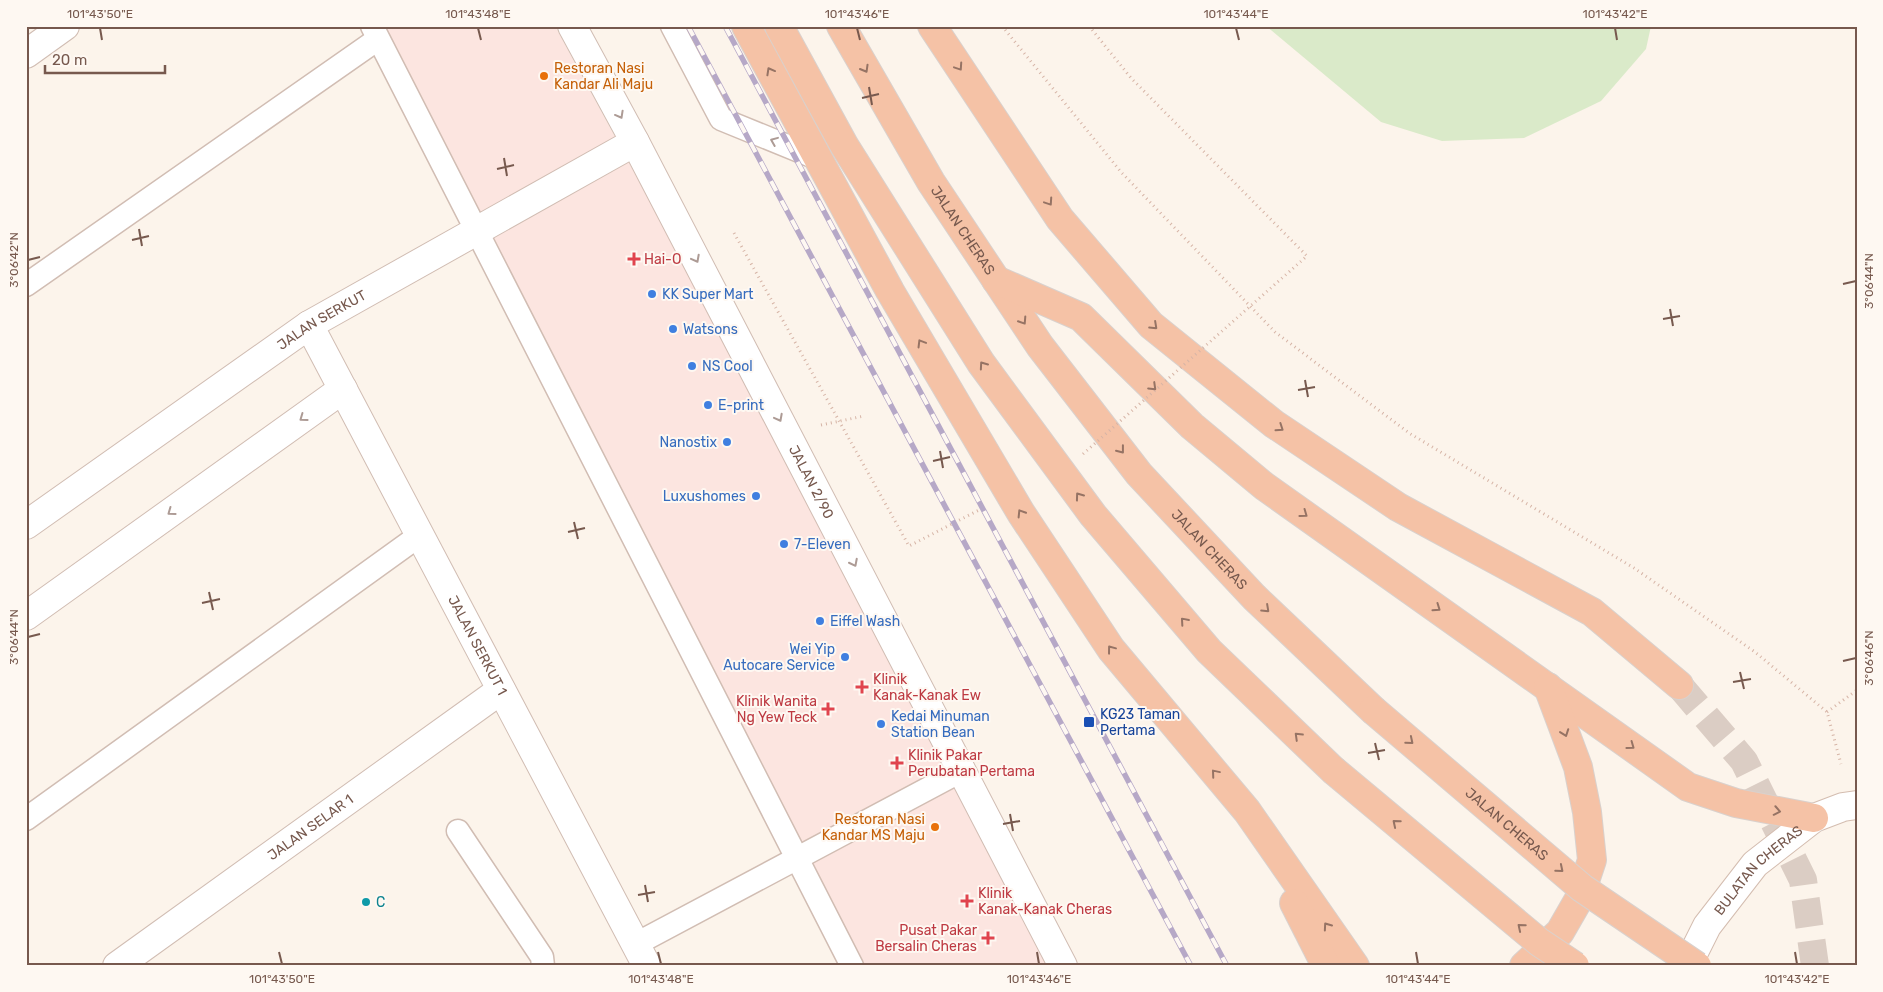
<svg xmlns="http://www.w3.org/2000/svg" width="1883" height="992" font-family="Rubik,sans-serif">
<style>
.commercial{fill:#fce5e0}
.green{fill:#daeac9}
.lines{fill:none;stroke-linecap:round;stroke-linejoin:round}
.trunk-tunnel{stroke:#dbcdc4;stroke-width:28;stroke-dasharray:28 14;stroke-linecap:butt}
.service-casing{stroke:#d1bdb3;stroke-width:25}
.minor-casing{stroke:#d1bdb3;stroke-width:30}
.secondary-casing{stroke:#d4bdb0;stroke-width:30}
.trunk-casing{stroke:#d9d1cd;stroke-width:30}
.path{stroke:#d6b4a6;stroke-width:3;stroke-dasharray:1 4;stroke-linecap:butt}
.service{stroke:#fff;stroke-width:22}
.minor{stroke:#fff;stroke-width:28}
.secondary{stroke:#fff;stroke-width:28}
.trunk{stroke:#f5c2a6;stroke-width:28}
.rail-casing{stroke:#b6a8c7;stroke-width:5.5}
.rail{stroke:#fef8f2;stroke-width:4;stroke-dasharray:11;stroke-linecap:butt}
.trunk-bridge-casing{stroke:#d9d1cd;stroke-width:30;stroke-linecap:butt}
.path-bridge{stroke:#d6b4a6;stroke-width:3;stroke-dasharray:1 4;stroke-linecap:butt}
.trunk-bridge{stroke:#f5c2a6;stroke-width:28}
.oneway{stroke:#967364}
.oneway2{stroke:#ad9b95}
.ticks{fill:none;stroke:#77594e;stroke-width:2}
.food-dot{fill:#e8710a;stroke:#fef8f2;stroke-width:2}
.health-dot{fill:#e0444e;stroke:#fef8f2;stroke-width:2}
.shop-dot{fill:#3f7fe0;stroke:#fef8f2;stroke-width:2}
.transit-dot{fill:#1a4fb4;stroke:#fef8f2;stroke-width:2}
.culture-dot{fill:#0f9aa8;stroke:#fef8f2;stroke-width:2}
.labels{text-anchor:middle;dominant-baseline:central;stroke-width:4;stroke-linejoin:round;paint-order:stroke}
.food-label{font-size:14px;fill:#c56008;stroke:#fef8f2;text-anchor:start}
.street-label{font-size:14px;fill:#77594e;stroke:#fef8f2}
.health-label{font-size:14px;fill:#be3a42;stroke:#fef8f2;text-anchor:start}
.shop-label{font-size:14px;fill:#366cbe;stroke:#fef8f2;text-anchor:start}
.transit-label{font-size:14px;fill:#164399;stroke:#fef8f2;text-anchor:start}
.culture-label{font-size:14px;fill:#0d838f;stroke:#fef8f2;text-anchor:start}
.neatline{fill:none;stroke:#77594e;stroke-width:2}
.ticks-label{font-size:12px;text-anchor:middle;fill:#77594e}
</style>
<rect width="100%" height="100%" fill="#fcf4eb"/>
<polygon class="commercial" points="381,26 555,26 661,222 1047,966 863,966"/>
<polygon class="green" points="1266,26 1651,26 1646,49 1601,101 1524,138 1442,141 1381,122"/>
<g class="lines">
<polyline class="trunk-tunnel" points="1679,685 1744,761 1803,880 1815,966"/>
<defs>
<g id="service">
<polyline points="372,26 852,966"/>
<polyline points="672,26 721,119 819,159"/>
<polyline points="26,285 378,39"/>
<polyline points="26,819 420,535"/>
<polyline points="458,831 542,957 543,966"/>
<polyline points="636,944 961,771"/>
</g>
<g id="minor">
<path id="s1" d="M572,26L635,142L1063,966"/>
<polyline points="26,54 65,26"/>
<path id="s2" d="M309,325L647,966"/>
<path id="s3" d="M26,525L309,325L635,142"/>
<polyline points="26,616 343,389"/>
<path id="s4" d="M117,966L501,690"/>
</g>
<g id="secondary">
<path id="s5" d="M1687,966L1707,926L1755,864L1814,818L1843,807L1857,805"/>
</g>
<g id="trunk">
<polyline points="746,26 890,291 1021,513 1111,649 1247,811 1355,966"/>
<polyline points="779,26 844,145 981,363 1093,515 1209,651 1333,770"/>
<path id="s6" d="M841,26L931,182L1040,346L1139,474L1254,597L1373,710"/>
<polyline points="932,26 1060,219 1151,325 1274,424 1398,507 1592,612 1679,685"/>
<polyline points="996,280 1081,317 1192,426 1264,486 1688,787 1736,803 1814,818"/>
<polyline points="1294,903 1326,966"/>
<polyline points="1524,966 1560,932 1579,899 1592,860 1587,812 1578,767 1548,687"/>
</g>
</defs>
<use href="#service" class="service-casing"/>
<use href="#minor" class="minor-casing"/>
<use href="#secondary" class="secondary-casing"/>
<use href="#trunk" class="trunk-casing"/>
<g class="path">
<polyline points="1002,26 1121,172 1275,332 1409,433 1634,568 1755,652 1827,712 1841,764"/>
<polyline points="1089,26 1131,78 1307,256"/>
<polyline points="734,233 909,546 979,510"/>
<polyline points="821,425 864,416"/>
<polyline points="1827,712 1857,690"/>
</g>
<use href="#service" class="service"/>
<use href="#minor" class="minor"/>
<use href="#secondary" class="secondary"/>
<use href="#trunk" class="trunk"/>
<defs>
<g id="rail">
<polyline points="688,26 1191,966"/>
<polyline points="725,26 1227,966"/>
</g>
</defs>
<use href="#rail" class="rail-casing"/>
<use href="#rail" class="rail"/>
<defs>
<g id="trunk-bridge">
<path id="s7" d="M1373,710L1582,888L1697,966"/>
<polyline points="1333,770 1539,942 1575,966"/>
</g>
</defs>
<use href="#trunk-bridge" class="trunk-bridge-casing"/>
<polyline class="path-bridge" points="1083,454 1307,256"/>
<use href="#trunk-bridge" class="trunk-bridge"/>
</g>
<defs><path id="oneway-chevron" d="M-2-3.5L2.5 0L-2 3.5" fill="none" stroke-width="1.6" stroke-linecap="round" stroke-linejoin="round" transform="scale(1.25)"/></defs>
<g class="oneway">
<use href="#oneway-chevron" transform="translate(959 67) rotate(56)"/>
<use href="#oneway-chevron" transform="translate(865 69) rotate(60)"/>
<use href="#oneway-chevron" transform="translate(770 71) rotate(-119)"/>
<use href="#oneway-chevron" transform="translate(1049 202) rotate(56)"/>
<use href="#oneway-chevron" transform="translate(1023 321) rotate(57)"/>
<use href="#oneway-chevron" transform="translate(1154 326) rotate(43)"/>
<use href="#oneway-chevron" transform="translate(921 343) rotate(-121)"/>
<use href="#oneway-chevron" transform="translate(983 365) rotate(-125)"/>
<use href="#oneway-chevron" transform="translate(1153 387) rotate(44)"/>
<use href="#oneway-chevron" transform="translate(1280 428) rotate(34)"/>
<use href="#oneway-chevron" transform="translate(1121 450) rotate(52)"/>
<use href="#oneway-chevron" transform="translate(1079 496) rotate(-126)"/>
<use href="#oneway-chevron" transform="translate(1021 513) rotate(-122)"/>
<use href="#oneway-chevron" transform="translate(1304 514) rotate(36)"/>
<use href="#oneway-chevron" transform="translate(1437 608) rotate(35)"/>
<use href="#oneway-chevron" transform="translate(1266 609) rotate(43)"/>
<use href="#oneway-chevron" transform="translate(1184 621) rotate(-131)"/>
<use href="#oneway-chevron" transform="translate(1111 649) rotate(-127)"/>
<use href="#oneway-chevron" transform="translate(1565 733) rotate(70)"/>
<use href="#oneway-chevron" transform="translate(1298 736) rotate(-136)"/>
<use href="#oneway-chevron" transform="translate(1410 741) rotate(40)"/>
<use href="#oneway-chevron" transform="translate(1631 746) rotate(36)"/>
<use href="#oneway-chevron" transform="translate(1215 773) rotate(-130)"/>
<use href="#oneway-chevron" transform="translate(1777 811) rotate(11)"/>
<use href="#oneway-chevron" transform="translate(1396 823) rotate(-140)"/>
<use href="#oneway-chevron" transform="translate(1560 869) rotate(40)"/>
<use href="#oneway-chevron" transform="translate(1327 926) rotate(-125)"/>
<use href="#oneway-chevron" transform="translate(1521 927) rotate(-140)"/>
</g>
<g class="oneway2">
<use href="#oneway-chevron" transform="translate(620 115) rotate(61)"/>
<use href="#oneway-chevron" transform="translate(774 141) rotate(-158)"/>
<use href="#oneway-chevron" transform="translate(696 259) rotate(62)"/>
<use href="#oneway-chevron" transform="translate(303 418) rotate(144)"/>
<use href="#oneway-chevron" transform="translate(779 418) rotate(62)"/>
<use href="#oneway-chevron" transform="translate(171 512) rotate(144)"/>
<use href="#oneway-chevron" transform="translate(854 563) rotate(63)"/>
</g>
<path class="ticks" d="M100,28L102,40M478,28L481,40M857,28L860,40M1236,28L1239,40M1615,28L1617,40M869,87L872,105M862,98L879,94M504,158L507,176M497,169L514,165M139,229L142,246M132,240L149,236M28,260L40,257M1843,284L1856,281M1670,309L1673,326M1663,319L1680,316M1305,380L1308,397M1298,390L1315,387M940,451L943,468M933,461L950,457M574,522L578,539M568,532L585,528M209,592L213,610M202,603L220,599M28,637L40,634M1843,661L1856,658M1740,672L1744,689M1733,682L1751,679M1375,743L1379,760M1368,753L1385,750M1010,814L1013,831M1003,824L1020,821M645,885L648,902M638,895L655,892M279,952L282,964M658,952L661,964M1037,952L1039,964M1416,952L1418,964M1795,952L1797,964"/>
<g class="food-dot">
<circle cx="544" cy="76" r="5"/>
<circle cx="935" cy="827" r="5"/>
</g>
<g class="health-dot">
<path d="M631.5 251.5h5v5h5v5h-5v5h-5v-5h-5v-5h5z"/>
<path d="M859.5 679.5h5v5h5v5h-5v5h-5v-5h-5v-5h5z"/>
<path d="M825.5 701.5h5v5h5v5h-5v5h-5v-5h-5v-5h5z"/>
<path d="M894.5 755.5h5v5h5v5h-5v5h-5v-5h-5v-5h5z"/>
<path d="M964.5 893.5h5v5h5v5h-5v5h-5v-5h-5v-5h5z"/>
<path d="M985.5 930.5h5v5h5v5h-5v5h-5v-5h-5v-5h5z"/>
</g>
<g class="shop-dot">
<circle cx="652" cy="294" r="5"/>
<circle cx="673" cy="329" r="5"/>
<circle cx="692" cy="366" r="5"/>
<circle cx="708" cy="405" r="5"/>
<circle cx="727" cy="442" r="5"/>
<circle cx="756" cy="496" r="5"/>
<circle cx="784" cy="544" r="5"/>
<circle cx="820" cy="621" r="5"/>
<circle cx="845" cy="657" r="5"/>
<circle cx="881" cy="724" r="5"/>
</g>
<rect class="transit-dot" x="1083" y="716" width="12" height="12" rx="2.5"/>
<circle class="culture-dot" cx="366" cy="902" r="5"/>
<g class="labels">
<g class="food-label">
<text x="554" y="68">Restoran Nasi<tspan x="554" dy="16">Kandar Ali Maju</tspan></text>
<text x="925" y="819" text-anchor="end">Restoran Nasi<tspan x="925" dy="16">Kandar MS Maju</tspan></text>
</g>
<g class="street-label">
<text stroke="none"><textPath href="#s6" startOffset="238">JALAN CHERAS</textPath></text>
<text stroke="none"><textPath href="#s3" startOffset="360">JALAN SERKUT</textPath></text>
<text stroke="none"><textPath href="#s1" startOffset="515">JALAN 2/90</textPath></text>
<text stroke="none"><textPath href="#s6" startOffset="642">JALAN CHERAS</textPath></text>
<text stroke="none"><textPath href="#s2" startOffset="362">JALAN SERKUT 1</textPath></text>
<text stroke="none"><textPath href="#s7" startOffset="176">JALAN CHERAS</textPath></text>
<text stroke="none"><textPath href="#s4" startOffset="238">JALAN SELAR 1</textPath></text>
<text stroke="none"><textPath href="#s5" startOffset="121">BULATAN CHERAS</textPath></text>
</g>
<g class="health-label">
<text x="644" y="259">Hai-O</text>
<text x="873" y="679">Klinik<tspan x="873" dy="16">Kanak-Kanak Ew</tspan></text>
<text x="817" y="701" text-anchor="end">Klinik Wanita<tspan x="817" dy="16">Ng Yew Teck</tspan></text>
<text x="908" y="755">Klinik Pakar<tspan x="908" dy="16">Perubatan Pertama</tspan></text>
<text x="978" y="893">Klinik<tspan x="978" dy="16">Kanak-Kanak Cheras</tspan></text>
<text x="977" y="930" text-anchor="end">Pusat Pakar<tspan x="977" dy="16">Bersalin Cheras</tspan></text>
</g>
<g class="shop-label">
<text x="662" y="294">KK Super Mart</text>
<text x="683" y="329">Watsons</text>
<text x="702" y="366">NS Cool</text>
<text x="718" y="405">E-print</text>
<text x="717" y="442" text-anchor="end">Nanostix</text>
<text x="746" y="496" text-anchor="end">Luxushomes</text>
<text x="794" y="544">7-Eleven</text>
<text x="830" y="621">Eiffel Wash</text>
<text x="835" y="649" text-anchor="end">Wei Yip<tspan x="835" dy="16">Autocare Service</tspan></text>
<text x="891" y="716">Kedai Minuman<tspan x="891" dy="16">Station Bean</tspan></text>
</g>
<g class="transit-label">
<text x="1100" y="714">KG23 Taman<tspan x="1100" dy="16">Pertama</tspan></text>
</g>
<g class="culture-label">
<text x="376" y="902">C</text>
</g>
</g>
<rect width="1883" height="992" fill="none" stroke="#fef8f2" stroke-width="55"/>
<path d="M45 65v8h120v-8" fill="none" stroke="#77594e" stroke-width="2.5"/>
<text x="52" y="65" font-size="15" fill="#77594e" stroke="#fef8f2" stroke-width="4" paint-order="stroke">20 m</text>
<rect x="28" y="28" width="1828" height="936" class="neatline"/>
<g class="ticks-label">
<text x="100" y="18">101°43'50"E</text>
<text x="478" y="18">101°43'48"E</text>
<text x="857" y="18">101°43'46"E</text>
<text x="1236" y="18">101°43'44"E</text>
<text x="1615" y="18">101°43'42"E</text>
<text transform="translate(14 260) rotate(-90)" y="4">3°06'42"N</text>
<text transform="translate(1869 281) rotate(-90)" y="4">3°06'44"N</text>
<text transform="translate(14 637) rotate(-90)" y="4">3°06'44"N</text>
<text transform="translate(1869 658) rotate(-90)" y="4">3°06'46"N</text>
<text x="282" y="983">101°43'50"E</text>
<text x="661" y="983">101°43'48"E</text>
<text x="1039" y="983">101°43'46"E</text>
<text x="1418" y="983">101°43'44"E</text>
<text x="1797" y="983">101°43'42"E</text>
</g>
</svg>
